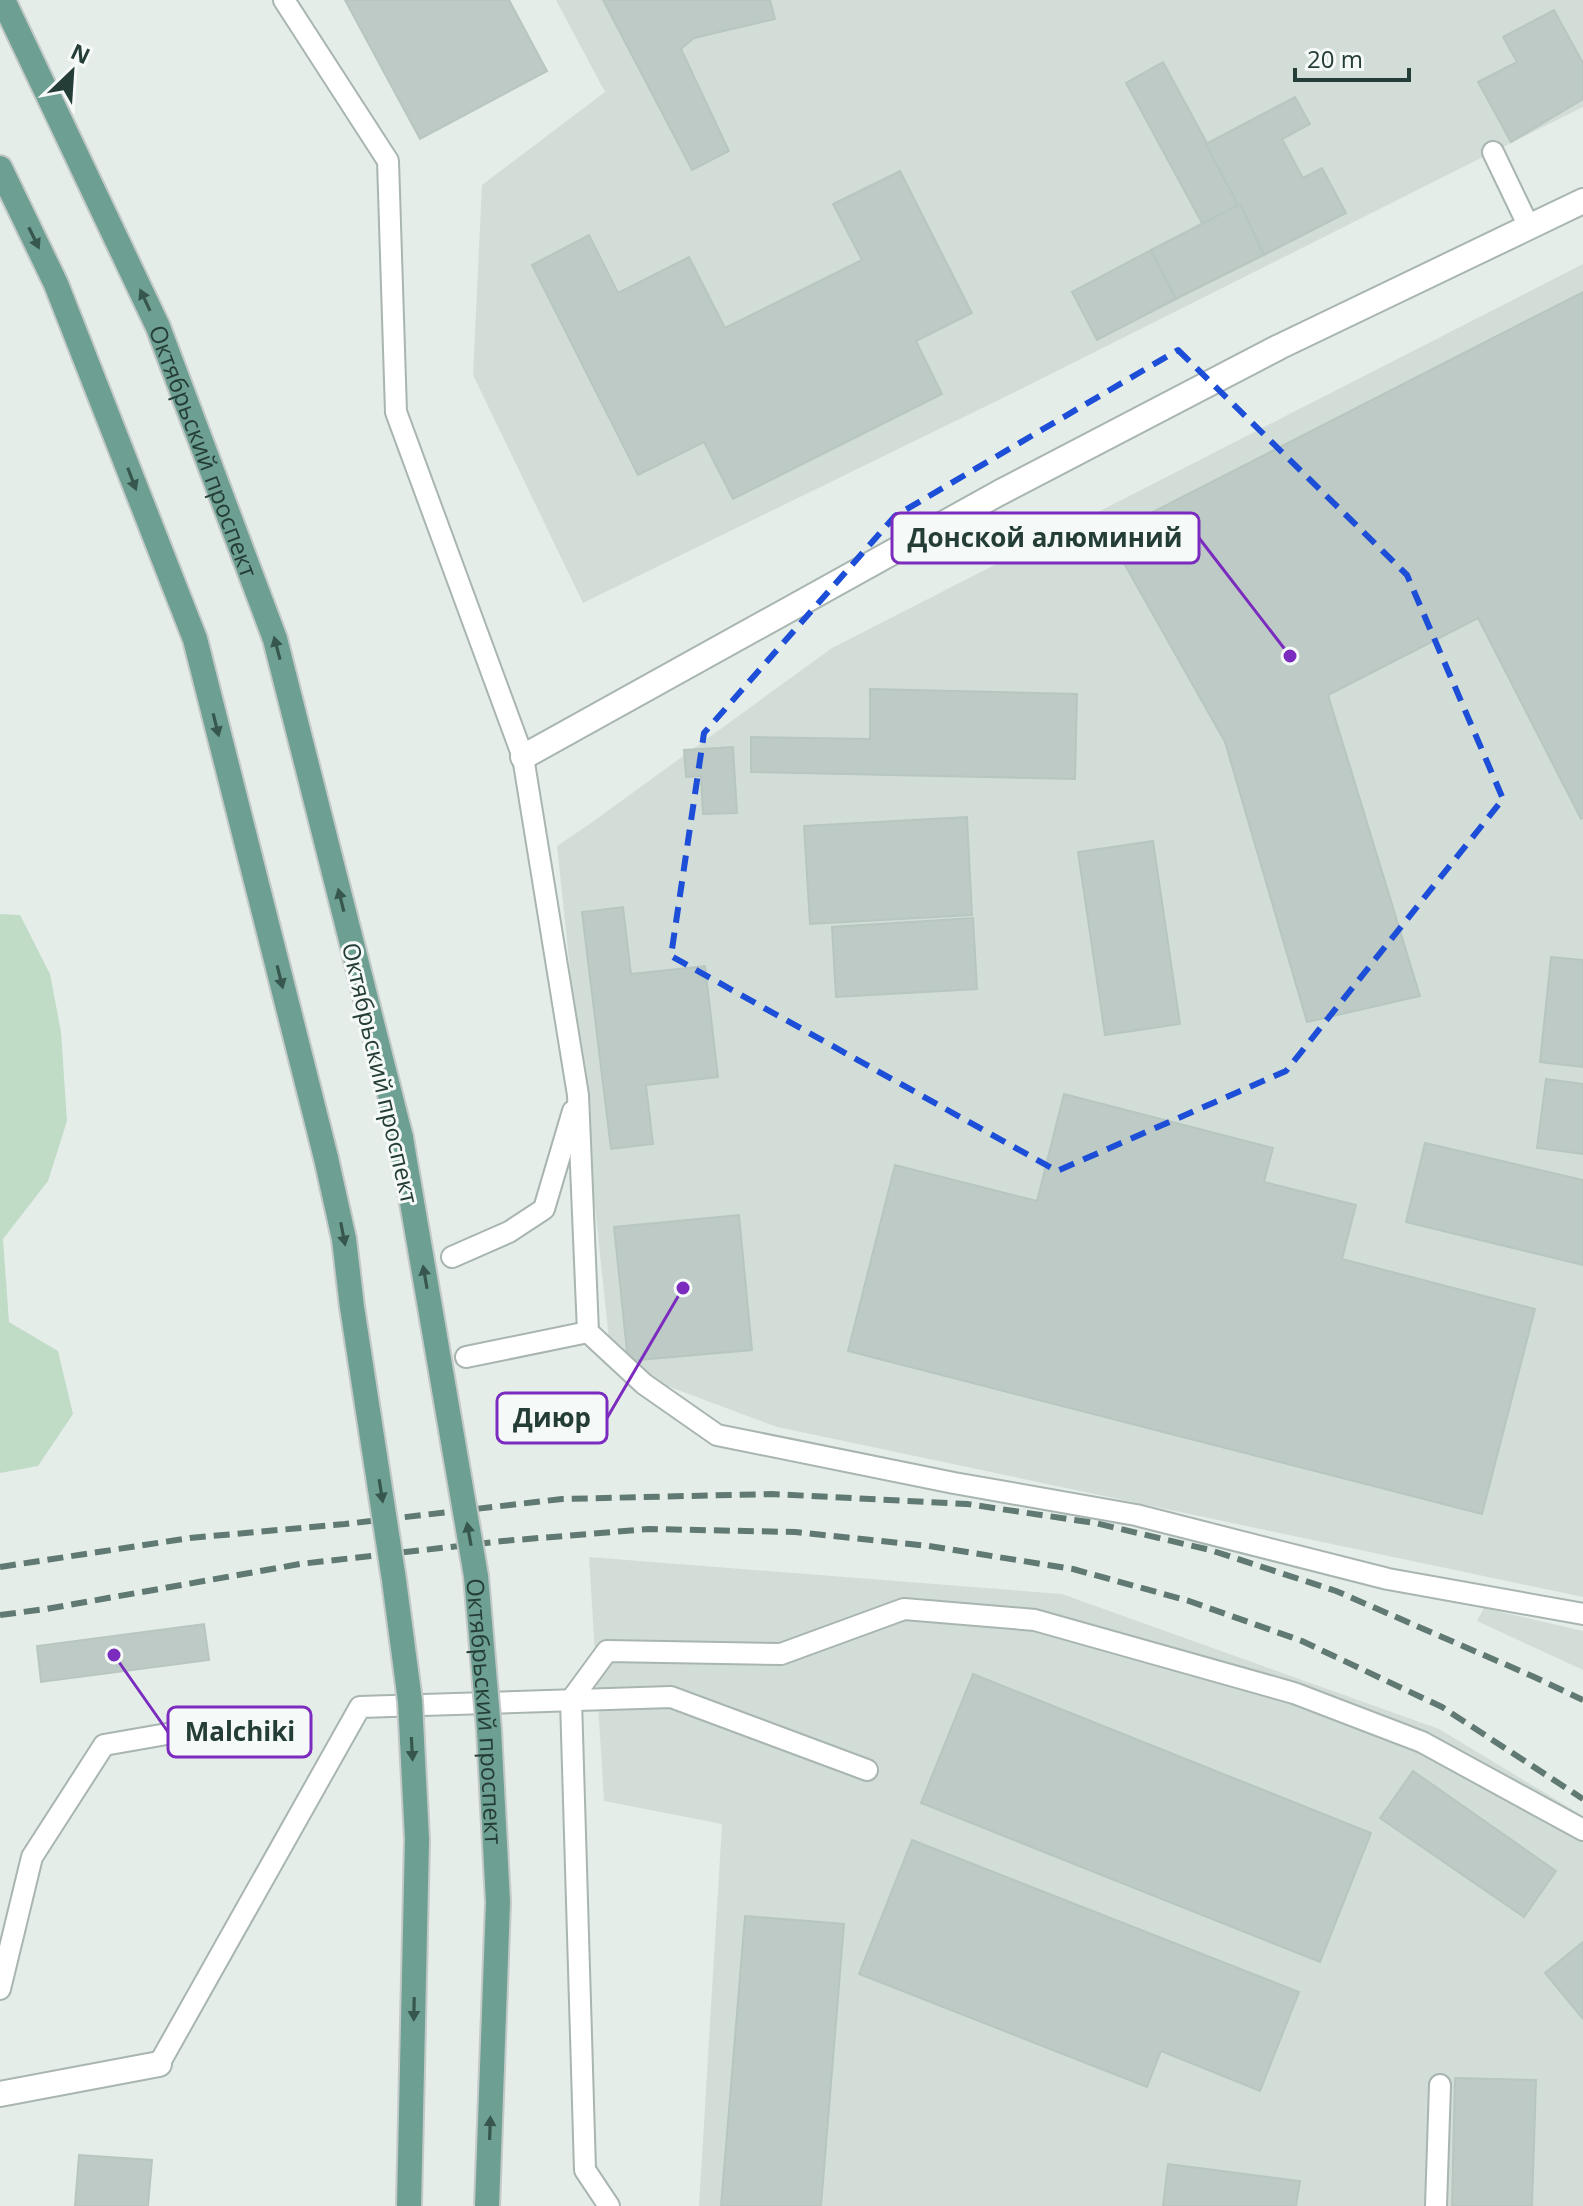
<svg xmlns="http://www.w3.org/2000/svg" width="1583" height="2206" font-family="'Open Sans',sans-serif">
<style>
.built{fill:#d3ddd8}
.green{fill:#c0dcc7}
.building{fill:#bdcac5;stroke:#b8c6c0;stroke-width:2}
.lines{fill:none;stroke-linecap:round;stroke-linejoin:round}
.lane-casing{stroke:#a8b5b0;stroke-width:24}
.street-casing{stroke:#a8b5b0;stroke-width:28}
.primary-casing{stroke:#c2c9c7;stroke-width:28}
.lane{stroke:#fff;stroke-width:20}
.street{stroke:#fff;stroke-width:24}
.primary{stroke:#6d9f92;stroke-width:24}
.rail{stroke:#607972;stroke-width:6;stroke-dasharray:16 8;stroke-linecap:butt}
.primary-bridge-casing{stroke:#c2c9c7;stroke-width:28;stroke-linecap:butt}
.primary-bridge{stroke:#6d9f92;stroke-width:24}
.oneway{fill:#37564e}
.marked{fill:none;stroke:#1d4ed8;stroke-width:6;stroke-dasharray:16 10;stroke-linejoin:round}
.labels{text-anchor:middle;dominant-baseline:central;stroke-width:6;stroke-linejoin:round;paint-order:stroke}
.street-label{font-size:24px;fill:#253d37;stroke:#f5f9f7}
.leader{fill:none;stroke:#7b2cbf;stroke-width:3}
.callout-dot{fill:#7b2cbf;stroke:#f5f9f7;stroke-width:3}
.callout{fill:#f5f9f7;stroke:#7b2cbf;stroke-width:3}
.callout-label{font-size:26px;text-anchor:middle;font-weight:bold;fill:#253d37}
</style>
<rect width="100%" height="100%" fill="#e5ede9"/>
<g class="built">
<polygon points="556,0 1583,0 1583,107 1019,390 583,603 473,375 482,185 605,92"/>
<polygon points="1583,264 1583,1597 777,1427 638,1375 609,1340 557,846 591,823 832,648"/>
<polygon points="589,1557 1062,1594 1439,1729 1583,1816 1583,2206 699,2206 722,1824 604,1801"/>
<polygon points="1484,1608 1583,1631 1583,1670 1477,1621"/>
</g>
<polygon class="green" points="0,914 20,915 50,974 61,1032 67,1121 48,1181 3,1239 9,1322 58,1351 73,1414 38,1466 0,1473"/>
<g class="building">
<polygon points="345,0 509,0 547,71 420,139"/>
<polygon points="603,0 770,0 775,19 694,38 681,49 729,151 692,170"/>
<polygon points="1554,10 1583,63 1583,99 1511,142 1478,82 1517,62 1503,37"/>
<polygon points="1163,62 1240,204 1203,225 1126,83"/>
<polygon points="1295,97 1310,124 1282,139 1303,178 1322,168 1346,213 1264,255 1206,144"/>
<polygon points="900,171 972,313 916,341 942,394 733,499 704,442 638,475 532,265 589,235 618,293 689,257 725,328 862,260 833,204"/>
<polygon points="1240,204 1264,255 1176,299 1151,250"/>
<polygon points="1151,250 1176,299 1097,340 1072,292"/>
<polygon points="1583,292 1583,818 1581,819 1478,618 1328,695 1420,996 1307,1022 1225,742 1108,535"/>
<polygon points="870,689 1077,694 1075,779 751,772 751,737 870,739"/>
<polygon points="733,747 737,813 703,814 701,776 686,777 684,750"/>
<polygon points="967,817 972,915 810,924 804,826"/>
<polygon points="1153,841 1180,1024 1105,1035 1078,852"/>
<polygon points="623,907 631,974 705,966 718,1077 646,1085 653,1144 611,1149 582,912"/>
<polygon points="973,918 977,989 836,997 832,927"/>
<polygon points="1551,957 1583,960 1583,1067 1540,1062"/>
<polygon points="1546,1079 1583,1084 1583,1154 1537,1148"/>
<polygon points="1064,1094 1273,1148 1264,1182 1356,1205 1342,1259 1535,1309 1482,1514 848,1351 895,1165 1037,1201"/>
<polygon points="1425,1143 1583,1180 1583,1265 1406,1222"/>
<polygon points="739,1215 752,1350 628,1361 614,1227"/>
<polygon points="204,1624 209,1660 41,1682 37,1646"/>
<polygon points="973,1674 1371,1833 1320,1962 921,1803"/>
<polygon points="1413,1771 1556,1871 1524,1917 1380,1818"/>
<polygon points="912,1840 1299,1992 1260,2091 1161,2051 1147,2087 859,1974"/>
<polygon points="745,1916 844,1924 821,2206 721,2206"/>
<polygon points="1583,1942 1583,2019 1545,1973"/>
<polygon points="1455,2078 1536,2080 1532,2206 1452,2206"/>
<polygon points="79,2155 152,2160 148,2206 75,2206"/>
<polygon points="1168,2164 1300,2181 1296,2206 1163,2206"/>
</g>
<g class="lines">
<defs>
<g id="lane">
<polyline points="284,0 388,161 396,412 523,757 578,1095 588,1332 644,1384 717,1435 954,1483 1136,1515 1388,1579 1583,1614"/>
<polyline points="1493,152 1529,227"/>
<polyline points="452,1257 509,1232 544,1209 573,1111"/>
<polyline points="466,1357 588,1332"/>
<polyline points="0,1989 32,1857 104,1745 201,1728"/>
<polyline points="159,2064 360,1707 671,1697 867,1770"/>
<polyline points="609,2206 585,2170 571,1700 607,1651 781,1654 904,1609 1035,1620 1294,1693 1422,1742 1583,1830"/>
<polyline points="1436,2206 1440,2085"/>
</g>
<g id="street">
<polyline points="523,757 999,493 1279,347 1583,201"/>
<polyline points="0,2094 159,2064"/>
</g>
<g id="primary">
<path id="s1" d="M3,0L158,327L275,639L401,1138"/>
<polyline points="0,168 56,284 195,639 326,1158"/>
</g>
</defs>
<use href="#lane" class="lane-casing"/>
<use href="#street" class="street-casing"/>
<use href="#primary" class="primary-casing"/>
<use href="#lane" class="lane"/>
<use href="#street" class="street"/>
<use href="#primary" class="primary"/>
<g class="rail">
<polyline points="0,1567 190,1538 345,1524 562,1499 772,1494 967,1504 1095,1523 1210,1550 1336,1591 1532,1676 1583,1700"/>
<polyline points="0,1615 46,1609 300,1564 503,1541 649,1529 795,1532 929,1546 1073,1569 1189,1601 1302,1641 1442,1707 1583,1799"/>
</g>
<defs>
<g id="primary-bridge">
<path id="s2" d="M401,1138L476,1576L489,1730L498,1902L487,2206"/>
<polyline points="326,1158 344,1239 352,1307 394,1580 410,1701 417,1839 409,2206"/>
</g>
</defs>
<use href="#primary-bridge" class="primary-bridge-casing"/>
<use href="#primary-bridge" class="primary-bridge"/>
</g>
<defs><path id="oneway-solid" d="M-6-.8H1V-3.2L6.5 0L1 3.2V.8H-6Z" transform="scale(2)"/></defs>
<g class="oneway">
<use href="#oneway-solid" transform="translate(34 238) rotate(64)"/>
<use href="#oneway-solid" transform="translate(145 300) rotate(-115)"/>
<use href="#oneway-solid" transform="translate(132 479) rotate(69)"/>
<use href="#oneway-solid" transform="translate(277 648) rotate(-105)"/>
<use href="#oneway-solid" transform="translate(216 725) rotate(76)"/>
<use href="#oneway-solid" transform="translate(341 900) rotate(-104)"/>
<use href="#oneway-solid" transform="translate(280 977) rotate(76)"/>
<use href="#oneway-solid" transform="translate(343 1234) rotate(79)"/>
<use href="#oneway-solid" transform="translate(425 1277) rotate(-100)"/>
<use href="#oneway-solid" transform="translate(381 1491) rotate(81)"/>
<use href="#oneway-solid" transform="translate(469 1534) rotate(-100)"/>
<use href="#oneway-solid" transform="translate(412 1749) rotate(87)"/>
<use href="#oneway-solid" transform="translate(414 2009) rotate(91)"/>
<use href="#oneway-solid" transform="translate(490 2128) rotate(-88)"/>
</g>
<path class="marked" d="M1178,350L1407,575L1503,799L1286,1071L1057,1171L671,956L704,733L895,516Z"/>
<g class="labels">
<g class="street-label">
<text stroke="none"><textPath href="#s1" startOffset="494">Октябрьский проспект</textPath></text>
<text transform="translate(381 1073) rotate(77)">Октябрьский проспект</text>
<text stroke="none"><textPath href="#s2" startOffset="580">Октябрьский проспект</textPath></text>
</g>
</g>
<path class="leader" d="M1290 656L1199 538M683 1288L607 1418M114 1655L168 1732"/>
<g class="callout-dot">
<circle cx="1290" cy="656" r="8"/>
<circle cx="683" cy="1288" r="8"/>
<circle cx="114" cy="1655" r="8"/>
</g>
<g class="callout">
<rect x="892" y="513" width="307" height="50" rx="8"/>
<rect x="497" y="1393" width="110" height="50" rx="8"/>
<rect x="168" y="1707" width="143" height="50" rx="8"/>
</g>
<g class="callout-label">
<text x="1045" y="547">Донской алюминий</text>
<text x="552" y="1427">Диюр</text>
<text x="240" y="1741">Malchiki</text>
</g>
<g transform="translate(72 72) rotate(25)" stroke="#f5f9f7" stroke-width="6" paint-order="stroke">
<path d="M0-6L14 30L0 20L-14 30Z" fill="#253d37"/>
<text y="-12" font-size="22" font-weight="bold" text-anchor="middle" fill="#253d37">N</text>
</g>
<path d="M1295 68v12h114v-12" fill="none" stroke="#253d37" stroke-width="4"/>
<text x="1307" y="68" font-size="24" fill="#253d37" stroke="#f5f9f7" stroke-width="6" paint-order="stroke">20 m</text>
</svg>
